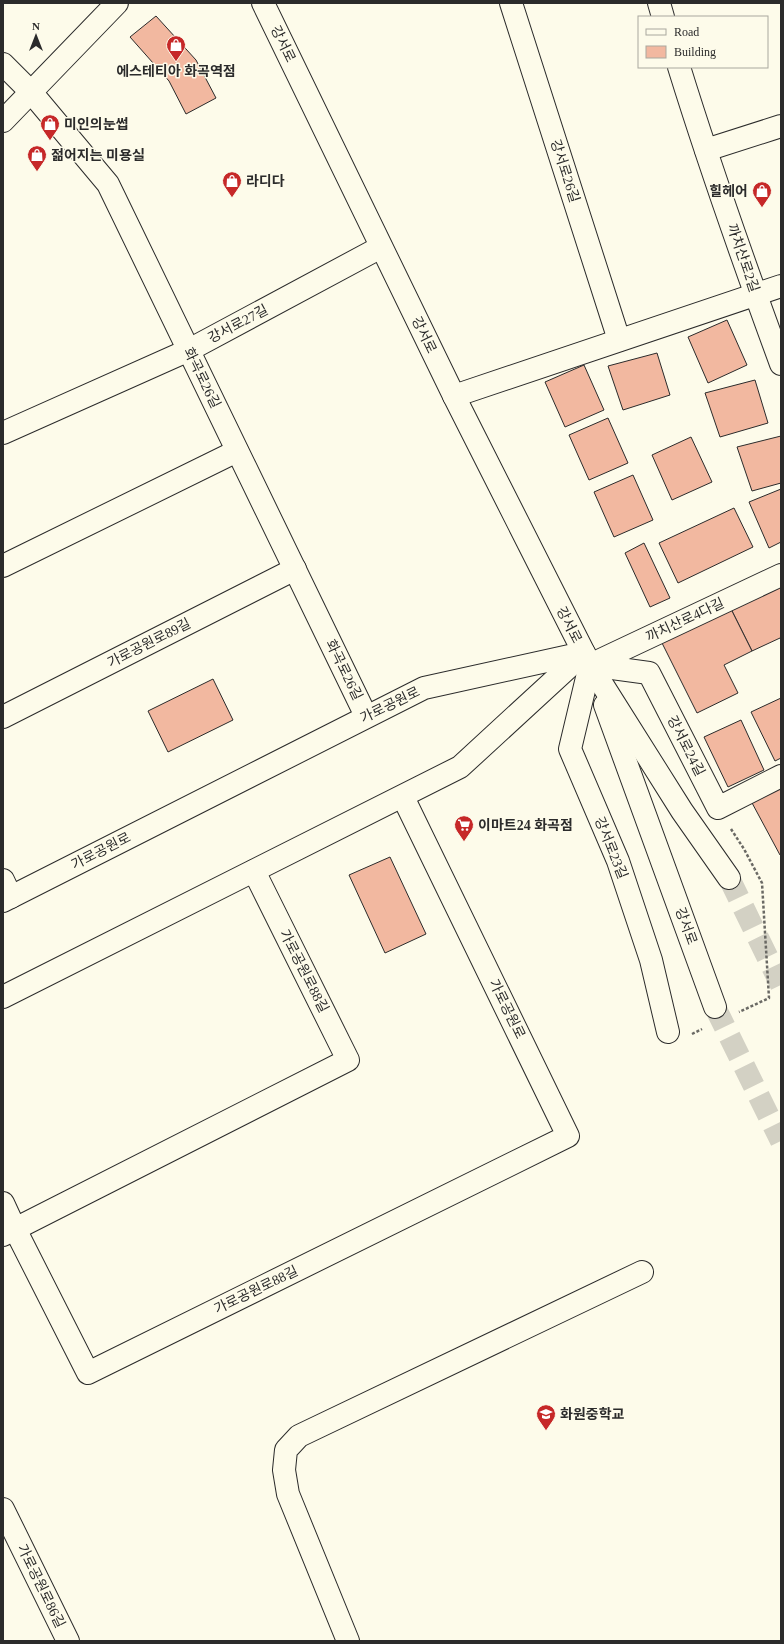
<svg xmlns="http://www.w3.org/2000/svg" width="784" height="1644" font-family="'Times New Roman','Noto Sans KR',serif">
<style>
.building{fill:#f2b8a0;stroke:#2b2b2b}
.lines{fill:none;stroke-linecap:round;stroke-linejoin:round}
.major-tunnel{stroke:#d3d1c4;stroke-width:22;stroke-dasharray:22 11;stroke-linecap:butt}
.minor-casing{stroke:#2b2b2b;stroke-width:24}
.major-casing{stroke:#2b2b2b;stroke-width:24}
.path{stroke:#6a6964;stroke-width:2.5;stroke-dasharray:3 2;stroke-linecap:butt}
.minor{stroke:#fdfbea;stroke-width:22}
.major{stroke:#fdfbea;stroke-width:22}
.labels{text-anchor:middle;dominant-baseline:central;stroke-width:3;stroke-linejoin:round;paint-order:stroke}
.street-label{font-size:14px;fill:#2b2b2b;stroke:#fdfbea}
.poi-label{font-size:14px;font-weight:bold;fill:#2b2b2b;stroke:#fdfbea;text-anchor:start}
</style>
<rect width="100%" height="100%" fill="#fdfbea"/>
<g class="building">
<polygon points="156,16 196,60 216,98 186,114 169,81 130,37"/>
<polygon points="727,320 747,365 708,383 688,337"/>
<polygon points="657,353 670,395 623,410 608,366"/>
<polygon points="584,365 604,410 565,427 545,382"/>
<polygon points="755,380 768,423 720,437 705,393"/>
<polygon points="608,418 628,463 589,480 569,435"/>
<polygon points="781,436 781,483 752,491 737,447"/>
<polygon points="691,437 712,482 672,500 652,455"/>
<polygon points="633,475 653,520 614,537 594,492"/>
<polygon points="781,489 781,542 769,548 749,502"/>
<polygon points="734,508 753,547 678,583 659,543"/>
<polygon points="644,543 670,598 650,607 625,553"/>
<polygon points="781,579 781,640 780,638 752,651 729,605"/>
<polygon points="729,605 752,651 724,665 738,693 697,713 660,639"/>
<polygon points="213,679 233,720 168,752 148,711"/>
<polygon points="781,698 781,758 775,761 751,712"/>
<polygon points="741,720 764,770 728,787 704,737"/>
<polygon points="781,787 781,854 780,855 751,801"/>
<polygon points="390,857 426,934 385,953 349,875"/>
</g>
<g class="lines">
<g class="major-tunnel">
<polyline points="729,878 781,985"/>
<polyline points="715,1007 781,1141"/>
</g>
<defs>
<g id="minor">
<polyline points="511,3 619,340"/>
<polyline points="659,3 663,17"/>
<polyline points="3,64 31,92 108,184 366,716"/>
<path d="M679,67C710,167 745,266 781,364"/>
<polyline points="3,121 117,3"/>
<polyline points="706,150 781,126"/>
<polyline points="454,396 781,286"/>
<polyline points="3,433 189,350 381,247"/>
<polyline points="3,566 237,451"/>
<polyline points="590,665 570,749 618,861 651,960 668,1032"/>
<polyline points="590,665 649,673 718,808 781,776"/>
<polyline points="590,665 781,575"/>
<polyline points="3,717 295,569"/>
<polyline points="3,880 11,897"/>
<polyline points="3,1203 15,1229 348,1060 254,871"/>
<polyline points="3,1235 15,1229 88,1373 568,1136 403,797"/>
<polyline points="3,1509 68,1641"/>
<polyline points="348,1641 288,1494 284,1470 286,1450 299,1436 642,1272"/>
</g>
<g id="major">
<polyline points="263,3 454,396 590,665 682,811 729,878"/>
<polyline points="605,705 715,1007"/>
<polyline points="3,901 424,688 583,653"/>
<polyline points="3,997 460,767 584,653"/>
</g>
</defs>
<use href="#minor" class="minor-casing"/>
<use href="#major" class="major-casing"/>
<g class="path">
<polyline points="731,829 744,849 762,883 769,998 739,1012"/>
<polyline points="692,1034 702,1029"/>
</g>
<use href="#minor" class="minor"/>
<use href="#major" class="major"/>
</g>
<defs>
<symbol id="shop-pin" viewBox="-11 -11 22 30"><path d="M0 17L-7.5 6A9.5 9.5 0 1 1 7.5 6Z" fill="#c62828" stroke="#fdfbea"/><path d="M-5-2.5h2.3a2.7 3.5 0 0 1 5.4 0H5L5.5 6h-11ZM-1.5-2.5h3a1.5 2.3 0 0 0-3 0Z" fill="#fff"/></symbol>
<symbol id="supermarket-pin" viewBox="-11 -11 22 30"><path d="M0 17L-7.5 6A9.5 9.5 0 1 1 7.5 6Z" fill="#c62828" stroke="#fdfbea"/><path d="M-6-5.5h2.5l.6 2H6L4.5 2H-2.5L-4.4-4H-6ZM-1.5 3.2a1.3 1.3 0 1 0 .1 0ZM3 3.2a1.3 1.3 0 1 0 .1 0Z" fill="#fff"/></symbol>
<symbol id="school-pin" viewBox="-11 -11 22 30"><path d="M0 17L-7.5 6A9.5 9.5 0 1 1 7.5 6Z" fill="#c62828" stroke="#fdfbea"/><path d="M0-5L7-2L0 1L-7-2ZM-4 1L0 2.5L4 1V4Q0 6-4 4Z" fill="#fff"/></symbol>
</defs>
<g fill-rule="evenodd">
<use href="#shop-pin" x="165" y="34" width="22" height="30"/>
<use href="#shop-pin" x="39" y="113" width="22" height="30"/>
<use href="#shop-pin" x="26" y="144" width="22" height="30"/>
<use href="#shop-pin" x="221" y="170" width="22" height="30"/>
<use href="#shop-pin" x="751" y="180" width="22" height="30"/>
<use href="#supermarket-pin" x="453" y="814" width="22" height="30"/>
<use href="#school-pin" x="535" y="1403" width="22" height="30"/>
</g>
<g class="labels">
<g class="street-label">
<text transform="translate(283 44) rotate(64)">강서로</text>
<text transform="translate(565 171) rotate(72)">강서로26길</text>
<text transform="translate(743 258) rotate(71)">까치산로2길</text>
<text transform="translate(238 324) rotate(-28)">강서로27길</text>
<text transform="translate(424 335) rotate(64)">강서로</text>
<text transform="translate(202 378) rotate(64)">화곡로26길</text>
<text transform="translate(685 620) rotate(-25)">까치산로4다길</text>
<text transform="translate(569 625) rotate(63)">강서로</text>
<text transform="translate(149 643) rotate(-27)">가로공원로89길</text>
<text transform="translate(344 670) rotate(64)">화곡로26길</text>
<text transform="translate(390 705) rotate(-26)">가로공원로</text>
<text transform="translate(686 746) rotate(63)">강서로24길</text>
<text transform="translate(611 848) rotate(68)">강서로23길</text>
<text transform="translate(101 851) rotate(-27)">가로공원로</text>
<text transform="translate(686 926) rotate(70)">강서로</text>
<text transform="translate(304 971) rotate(63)">가로공원로88길</text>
<text transform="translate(507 1009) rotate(64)">가로공원로</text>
<text transform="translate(256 1290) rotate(-26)">가로공원로88길</text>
<text transform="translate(41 1586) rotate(64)">가로공원로86길</text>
</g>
<g class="poi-label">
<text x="176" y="71" text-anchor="middle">에스테티아 화곡역점</text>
<text x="64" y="124">미인의눈썹</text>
<text x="51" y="155">젊어지는 미용실</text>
<text x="246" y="181">라디다</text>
<text x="748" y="191" text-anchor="end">힐헤어</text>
<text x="478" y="825">이마트24 화곡점</text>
<text x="560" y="1414">화원중학교</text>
</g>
</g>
<rect width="784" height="1644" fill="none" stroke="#2b2b2b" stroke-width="8"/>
<rect x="638" y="16" width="130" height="52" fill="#fdfbea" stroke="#a9a89e"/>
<rect x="646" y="29" width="20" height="6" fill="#fdfbea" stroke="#a9a89e"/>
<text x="674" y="36" font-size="12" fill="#2b2b2b">Road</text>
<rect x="646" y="46" width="20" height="12" fill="#f2b8a0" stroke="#a9a89e"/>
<text x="674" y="56" font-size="12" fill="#2b2b2b">Building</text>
<g transform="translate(36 36)" stroke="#fdfbea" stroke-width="3" paint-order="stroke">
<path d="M0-3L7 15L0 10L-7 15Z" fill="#2b2b2b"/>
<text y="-6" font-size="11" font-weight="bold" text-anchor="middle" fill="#2b2b2b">N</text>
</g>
</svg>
